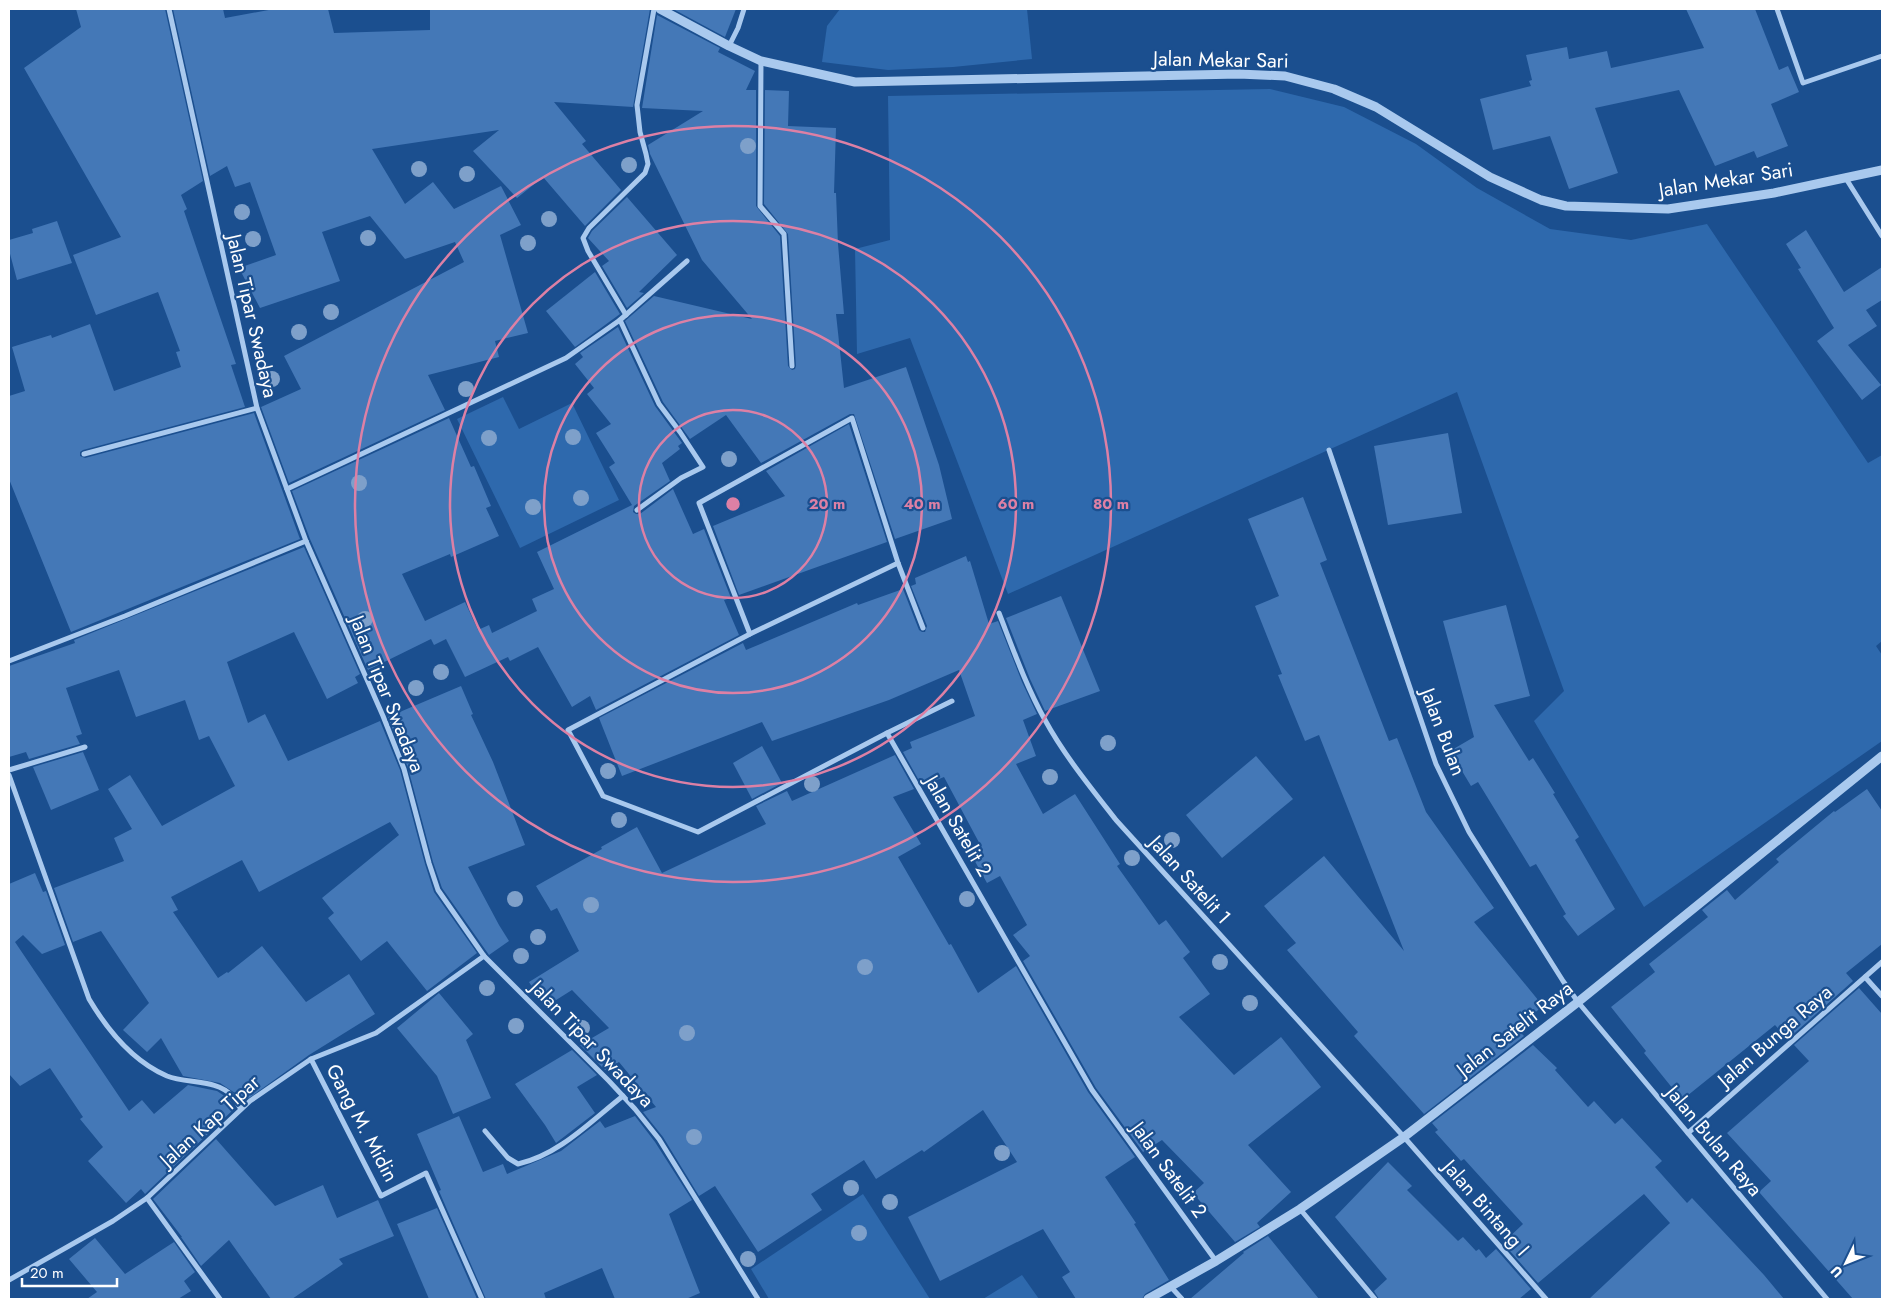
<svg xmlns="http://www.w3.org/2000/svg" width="1891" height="1308" font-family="Jost,sans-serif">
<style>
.green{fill:#2e69ad}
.building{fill:#4478b7}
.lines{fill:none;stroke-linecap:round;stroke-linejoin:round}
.minor{stroke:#a9c9ee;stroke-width:5}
.tertiary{stroke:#a9c9ee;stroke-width:9}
.tree{fill:#7ea0ca}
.ring{fill:none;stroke:#dd80a5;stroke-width:2.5}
.labels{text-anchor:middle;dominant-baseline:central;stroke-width:4.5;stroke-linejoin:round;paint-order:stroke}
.street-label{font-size:20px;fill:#fff;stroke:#1b4f8f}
.centre{fill:#dd80a5;stroke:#1b4f8f;stroke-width:2.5}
.ring-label{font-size:15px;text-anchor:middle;font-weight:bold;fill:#dd80a5;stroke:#1b4f8f;stroke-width:4.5;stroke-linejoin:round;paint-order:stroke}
</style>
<rect width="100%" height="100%" fill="#1b4f8f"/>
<g class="green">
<polygon points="840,9 1027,9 1032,59 953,67 888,70 822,62 827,26"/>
<polygon points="1270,89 1344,107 1416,144 1477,188 1550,229 1631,240 1707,224 1868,463 1882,455 1882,641 1876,646 1882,655 1882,741 1644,907 1534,721 1564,691 1457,392 1008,594 910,338 857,354 855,249 890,240 888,96"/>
<polygon points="503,397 519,429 572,403 619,500 520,548 457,419"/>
<polygon points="863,1194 930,1299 769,1299 751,1269"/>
<polygon points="1022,1275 1039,1299 983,1299"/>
</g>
<g class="building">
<polygon points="76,9 165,9 203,181 181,195 187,209 184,211 236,364 231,365 245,407 83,450 80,452 80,456 85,458 254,413 300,539 71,632 9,479 9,396 25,391 12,347 51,335 52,338 90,324 114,391 181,367 176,352 180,351 158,292 96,315 73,255 121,237 24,68 81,27"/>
<polygon points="173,9 223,9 225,18 274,9 328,9 334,33 430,30 430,9 650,9 633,107 554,102 586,141 582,144 621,190 585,226 543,177 517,198 473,151 499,130 372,149 405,204 433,182 454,209 501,186 521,225 500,235 528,333 495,341 499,357 428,375 445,410 289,483 261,407 301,389 284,356 464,262 455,242 405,259 370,216 322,232 340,281 260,308 239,268 276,255 250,182 235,187 227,166 210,176"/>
<polygon points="673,9 736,9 725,37"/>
<polygon points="1686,9 1755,9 1779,70 1788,66 1799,92 1771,104 1788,146 1757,158 1754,151 1715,166 1679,90 1595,108 1618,173 1569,189 1550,136 1493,150 1480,99 1531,86 1529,81 1532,80 1526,55 1567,47 1569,59 1607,51 1611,68 1704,48"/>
<polygon points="657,15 720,48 718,52 755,71 746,90 756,90 756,206 780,236 788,366 792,370 795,369 796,366 788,234 764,204 765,90 789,91 788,126 836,128 834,193 836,193 838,244 844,314 836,314 844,388 906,367 939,465 952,519 895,539 854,414 850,414 761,463 726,415 690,439 663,402 625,321 654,296 752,319 702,260 650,154 648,145 703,111 642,108"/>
<polygon points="627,197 677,255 639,292 644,293 627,308 602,266 609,261 588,238 592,231"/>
<polygon points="57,221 72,263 17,280 9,250 9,240 33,233 32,229"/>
<polygon points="1806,230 1844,292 1882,267 1882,300 1866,310 1877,326 1848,345 1881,385 1862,400 1817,341 1834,328 1798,269 1801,268 1786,244"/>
<polygon points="595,272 620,314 575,347 546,311"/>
<polygon points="618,327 655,406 682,443 678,446 680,449 662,463 670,481 634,506 633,512 636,514 640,514 673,489 693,534 704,529 731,598 724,600 739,635 596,710 590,696 572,707 538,647 510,661 508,657 465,677 446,639 434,645 431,639 368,670 310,539 292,491 449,418 471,467 474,466 491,506 486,508 499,536 451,557 450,554 402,574 425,621 465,602 478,630 489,625 492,633 537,611 532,599 554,589 537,552 632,505 609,467 615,463 596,433 611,424 587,394 594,388 575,364 583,357 580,353"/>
<polygon points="849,424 887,542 739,595 713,526 785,496 766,471"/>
<polygon points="1448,433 1462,513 1388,525 1374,446"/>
<polygon points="1303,497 1327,560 1320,563 1389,741 1397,738 1426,812 1494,908 1474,922 1543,1006 1516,1028 1524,1036 1424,1114 1354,1036 1358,1032 1287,950 1296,943 1264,906 1324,856 1404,951 1319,735 1305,741 1278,675 1282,674 1255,606 1279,596 1248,519"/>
<polygon points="304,547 360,674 355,677 358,683 327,699 294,632 227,662 248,723 265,714 288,761 380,721 400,770 425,864 434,892 477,953 427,991 387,941 361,961 328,918 334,913 322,898 399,835 390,822 259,892 242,860 171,897 178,910 173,912 218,978 227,972 228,973 262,946 306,1002 349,974 375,1014 309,1055 242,1103 235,1093 220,1083 183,1076 161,1038 147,1052 123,1030 149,1003 101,931 73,942 54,888 124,861 114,838 132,829 108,789 130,775 162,826 235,786 209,736 199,740 185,700 136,717 119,670 66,688 82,734 76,736 80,744 29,759 26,752 9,757 9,666 75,643 74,640"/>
<polygon points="966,556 968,562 970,561 989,624 998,621 1022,682 1037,714 1023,720 1036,756 1016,764 1043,814 1075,794 1120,864 1117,866 1159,925 1166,920 1190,952 1183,958 1210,994 1179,1017 1234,1075 1281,1037 1321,1087 1248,1145 1291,1192 1257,1223 1260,1227 1235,1242 1193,1193 1204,1183 1162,1140 1143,1152 1096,1088 1023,961 1030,956 1013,935 1027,925 1000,876 987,883 972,856 983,850 944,777 922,786 903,752 912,748 910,742 975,716 959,670 889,700 772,741 762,722 622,776 599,718 743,643 746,650 857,603 858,605 903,589 919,630 922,632 925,632 927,626 911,586 916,584 915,578"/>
<polygon points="1061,596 1100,691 1045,711 1030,679 1006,618"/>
<polygon points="1506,605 1530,696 1494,705 1529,761 1533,758 1555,793 1553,794 1579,837 1575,840 1615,909 1578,936 1563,916 1566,914 1536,864 1530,867 1478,782 1471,786 1450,751 1474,737 1443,621"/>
<polygon points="461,686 473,714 471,715 493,762 525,845 468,867 499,925 509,941 489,955 442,888 433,862 408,768 388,717"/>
<polygon points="762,746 782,783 752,799 733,763"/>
<polygon points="83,752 99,790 51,810 33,767"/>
<polygon points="895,755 914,789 893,797 921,844 898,857 949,945 951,944 978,993 1016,966 1088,1092 1135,1157 1105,1177 1136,1223 1134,1224 1169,1280 1145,1294 1142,1299 1076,1299 1062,1277 1070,1272 1043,1229 940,1281 908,1217 1017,1162 983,1110 924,1152 922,1150 876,1179 864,1160 811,1194 822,1210 758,1252 715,1186 699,1196 663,1137 643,1112 656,1107 619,1062 605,1070 580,1045 609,1028 572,990 545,1007 529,982 579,951 557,908 551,911 536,886 602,849 601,847 637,827 662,873 766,824 756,806 787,791 792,801"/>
<polygon points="1256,756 1293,799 1222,858 1186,815"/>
<polygon points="1867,789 1882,811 1882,944 1846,973 1853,981 1788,1039 1775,1025 1682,1100 1644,1053 1646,1051 1611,1007 1655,972 1649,964 1708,917 1702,910 1727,890 1735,900 1779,862 1776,859 1834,811 1835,812"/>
<polygon points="35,873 43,892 46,891 65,945 42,954 23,935 15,942 129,1111 142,1100 154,1114 188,1085 217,1091 229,1099 235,1108 145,1194 141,1189 126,1203 88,1161 103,1147 80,1119 83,1117 50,1068 20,1086 9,1074 9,884"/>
<polygon points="1859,988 1882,1014 1882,1299 1853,1299 1759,1192 1771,1181 1727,1133 1809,1061 1794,1045"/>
<polygon points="439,993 473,1034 466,1040 491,1098 453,1114 437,1076 397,1028"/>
<polygon points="1533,1045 1557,1068 1555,1070 1588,1107 1594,1101 1615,1124 1622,1118 1662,1161 1655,1167 1687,1203 1692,1198 1764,1275 1784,1299 1589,1299 1670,1223 1644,1194 1538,1283 1503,1243 1523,1224 1464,1159 1461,1161 1435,1132 1438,1130 1432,1123"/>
<polygon points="572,1050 597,1075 577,1087 595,1113 556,1143 545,1125 515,1084"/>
<polygon points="459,1116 483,1172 503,1164 507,1174 561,1151 600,1121 605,1128 635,1116 655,1142 692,1200 669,1214 700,1293 686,1299 615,1299 602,1268 544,1293 546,1299 486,1299 439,1191 441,1190 417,1134"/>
<polygon points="216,1139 275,1206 323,1185 337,1218 378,1200 394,1236 339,1259 343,1264 292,1299 271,1299 229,1240 201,1266 181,1237 182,1237 153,1199"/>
<polygon points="1388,1162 1412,1186 1407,1190 1458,1241 1463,1237 1476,1251 1479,1249 1486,1258 1496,1249 1531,1289 1519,1299 1379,1299 1374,1291 1387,1279 1335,1217"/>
<polygon points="437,1208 477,1299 429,1299 397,1224"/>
<polygon points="1268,1236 1319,1299 1190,1299 1244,1253 1243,1252"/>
<polygon points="95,1238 125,1274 174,1242 195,1272 184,1281 191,1291 178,1299 87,1299 97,1292 69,1259"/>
</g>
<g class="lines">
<g class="minor">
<polyline points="169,9 257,408 306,541 383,716 404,769 429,863 438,890 484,956 609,1081 635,1109 659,1139 758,1299"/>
<polyline points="1777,9 1803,83 1882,56"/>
<polyline points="729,46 738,28 744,9"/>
<polyline points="761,61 760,206 784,234 792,366"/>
<polyline points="1845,177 1882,236"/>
<polyline points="626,315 588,251 583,238 589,228 645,173 648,164 646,154 640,132 637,105 654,9"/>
<polyline points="620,320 659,404 680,432 703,467 681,478 637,510"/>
<polyline points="1329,450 1436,764 1469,832 1563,981 1578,1002 1827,1299"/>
<polyline points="84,454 257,408"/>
<polyline points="287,489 566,358 620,320 687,261"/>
<polyline points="898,563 750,634 568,730 603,796 698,832 887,733 1092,1090 1216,1261"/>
<path d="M999,613C1013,649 1026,686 1045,720C1064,755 1091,788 1116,820L1404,1137L1546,1299"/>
<polyline points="750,634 699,503 852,418 898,563 923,628"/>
<polyline points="9,661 125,616 306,541"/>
<polyline points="887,733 952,701"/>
<polyline points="9,770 85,747"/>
<path d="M9,775L89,999C108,1031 132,1061 167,1076C187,1084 217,1079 232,1096C236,1100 238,1105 241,1109"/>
<polyline points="1865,977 1882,996"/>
<polyline points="311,1059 381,1196 426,1173 482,1299"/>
<path d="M485,1131L508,1158L518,1164C559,1155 591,1121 623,1096"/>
<polyline points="1688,1133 1882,962"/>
<polyline points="147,1198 220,1299"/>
<polyline points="1300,1209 1375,1299"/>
<polyline points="9,1280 113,1221 147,1198 250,1101 311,1059 376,1033 484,956"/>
<polyline points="1171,1287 1182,1299"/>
</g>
<g class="tertiary">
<polyline points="660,9 729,46 761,61 855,82 1239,74 1285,76 1334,89 1376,107 1490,177 1541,200 1566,206 1668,209 1774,193 1882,170"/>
<polyline points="1148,1299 1216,1261 1300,1209 1404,1137 1578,1002 1882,756"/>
</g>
</g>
<g class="tree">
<circle cx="748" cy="146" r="8"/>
<circle cx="629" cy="165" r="8"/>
<circle cx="419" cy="169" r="8"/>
<circle cx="467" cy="174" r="8"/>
<circle cx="242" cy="212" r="8"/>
<circle cx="549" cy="219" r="8"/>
<circle cx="368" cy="238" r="8"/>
<circle cx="253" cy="239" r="8"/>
<circle cx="528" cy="243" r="8"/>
<circle cx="331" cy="312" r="8"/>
<circle cx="299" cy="332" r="8"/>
<circle cx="272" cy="379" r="8"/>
<circle cx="466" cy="389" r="8"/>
<circle cx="573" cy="437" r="8"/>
<circle cx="489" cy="438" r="8"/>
<circle cx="729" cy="459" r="8"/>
<circle cx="359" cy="483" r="8"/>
<circle cx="581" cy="498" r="8"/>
<circle cx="533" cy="507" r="8"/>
<circle cx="365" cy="619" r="8"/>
<circle cx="441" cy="672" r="8"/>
<circle cx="416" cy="688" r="8"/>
<circle cx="1108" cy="743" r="8"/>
<circle cx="608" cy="771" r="8"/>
<circle cx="1050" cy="777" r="8"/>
<circle cx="812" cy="784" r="8"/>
<circle cx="619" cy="820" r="8"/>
<circle cx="1172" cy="840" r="8"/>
<circle cx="1132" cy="858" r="8"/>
<circle cx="515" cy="899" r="8"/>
<circle cx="967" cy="899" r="8"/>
<circle cx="591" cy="905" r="8"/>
<circle cx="538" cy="937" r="8"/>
<circle cx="521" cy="956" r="8"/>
<circle cx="1220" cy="962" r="8"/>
<circle cx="865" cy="967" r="8"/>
<circle cx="487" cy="988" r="8"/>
<circle cx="1250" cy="1003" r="8"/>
<circle cx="516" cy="1026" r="8"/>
<circle cx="582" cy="1028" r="8"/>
<circle cx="687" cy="1033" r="8"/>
<circle cx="694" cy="1137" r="8"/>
<circle cx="1002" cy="1153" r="8"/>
<circle cx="851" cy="1188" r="8"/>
<circle cx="890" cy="1202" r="8"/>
<circle cx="859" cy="1233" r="8"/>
<circle cx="748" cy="1259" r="8"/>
</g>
<g class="ring">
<circle cx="733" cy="504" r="94"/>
<circle cx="733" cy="504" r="189"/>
<circle cx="733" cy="504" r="283"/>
<circle cx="733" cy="504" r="378"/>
</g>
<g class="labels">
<g class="street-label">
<text transform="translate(1221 60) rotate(1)">Jalan Mekar Sari</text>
<text transform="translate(1726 180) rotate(-9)">Jalan Mekar Sari</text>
<text transform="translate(252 316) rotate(77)">Jalan Tipar Swadaya</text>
<text transform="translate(387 694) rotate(68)">Jalan Tipar Swadaya</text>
<text transform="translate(1443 732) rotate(69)">Jalan Bulan</text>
<text transform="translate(958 826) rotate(60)">Jalan Satelit 2</text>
<text transform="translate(1190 880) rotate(48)">Jalan Satelit 1</text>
<text transform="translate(1515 1029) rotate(-38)">Jalan Satelit Raya</text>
<text transform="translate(1775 1036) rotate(-41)">Jalan Bunga Raya</text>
<text transform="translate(592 1044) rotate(46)">Jalan Tipar Swadaya</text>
<text transform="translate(210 1121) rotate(-42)">Jalan Kap Tipar</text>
<text transform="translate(362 1123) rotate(62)">Gang M. Midin</text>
<text transform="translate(1714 1141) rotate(50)">Jalan Bulan Raya</text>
<text transform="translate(1169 1170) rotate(54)">Jalan Satelit 2</text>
<text transform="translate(1486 1208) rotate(49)">Jalan Bintang I</text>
</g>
</g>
<circle cx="733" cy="504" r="8" class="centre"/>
<g class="ring-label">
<text x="827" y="509">20 m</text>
<text x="922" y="509">40 m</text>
<text x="1016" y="509">60 m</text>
<text x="1111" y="509">80 m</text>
</g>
<rect width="1891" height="1308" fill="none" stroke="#ffffff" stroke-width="20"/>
<g transform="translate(1846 1263) rotate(227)" stroke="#1b4f8f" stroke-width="4" paint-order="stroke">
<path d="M0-4L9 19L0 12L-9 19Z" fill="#ffffff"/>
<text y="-8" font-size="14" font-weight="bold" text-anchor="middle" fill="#ffffff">U</text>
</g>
<path d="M22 1278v8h95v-8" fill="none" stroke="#ffffff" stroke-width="2.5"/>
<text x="30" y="1278" font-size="15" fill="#ffffff" stroke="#1b4f8f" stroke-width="4" paint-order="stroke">20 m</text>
</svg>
